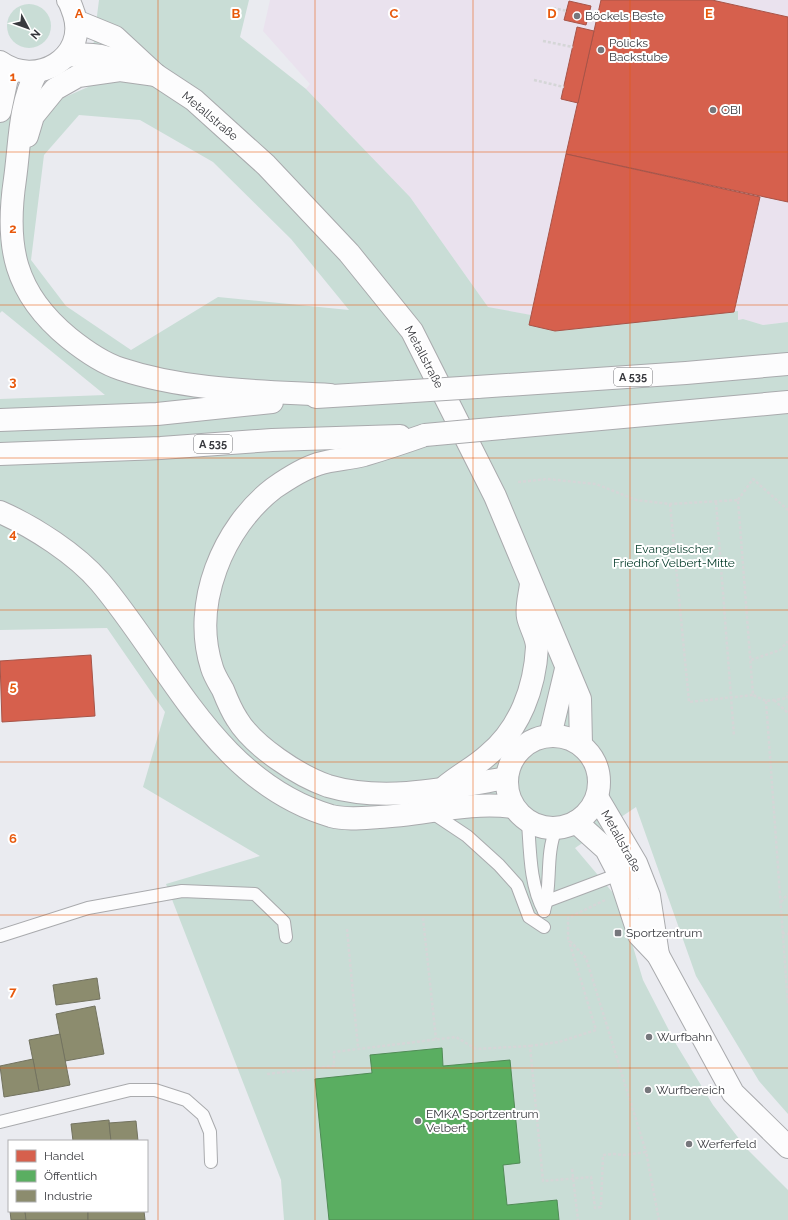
<svg xmlns="http://www.w3.org/2000/svg" width="788" height="1220" font-family="Raleway,sans-serif">
<style>
.commercial{fill:#eae2ee}
.green{fill:#c9ddd6;fill-rule:evenodd}
.shops{fill:#d6604d;stroke:#a75448}
.public{fill:#5aae61;stroke:#508b56}
.industry{fill:#8c8c6e;stroke:#737360}
.lines{fill:none;stroke-linecap:round;stroke-linejoin:round}
.lane-casing{stroke:#a9aaad;stroke-width:14}
.secondary-casing{stroke:#a9aaad;stroke-width:24}
.highway-casing{stroke:#a9aaad;stroke-width:24}
.path{stroke:#d5d6d7;stroke-width:2.5;stroke-dasharray:3 2;stroke-linecap:butt}
.lane{stroke:#fcfcfd;stroke-width:12}
.secondary{stroke:#fcfcfd;stroke-width:22}
.highway{stroke:#fcfcfd;stroke-width:22}
.highway-bridge-casing{stroke:#a9aaad;stroke-width:24;stroke-linecap:butt}
.highway-bridge{stroke:#fcfcfd;stroke-width:22}
.grid{fill:none;stroke:#e8590c;stroke-width:1;stroke-opacity:0.55}
.poi-dot{fill:#76777c;stroke:#fff;stroke-width:1.5}
.labels{text-anchor:middle;dominant-baseline:central;stroke-width:4;stroke-linejoin:round;paint-order:stroke}
.shield{fill:#fff;stroke:#747478;stroke-width:1}
.shield-label{font-size:11px;font-weight:bold;fill:#38393e}
.poi-label{font-size:12px;fill:#38393e;stroke:#fff;text-anchor:start}
.street-label{font-size:12px;fill:#38393e;stroke:#fff}
.park-label{font-size:12px;fill:#003826;stroke:#fff}
.grid-label{font-size:13px;text-anchor:middle;font-weight:bold;fill:#e8590c;stroke:#fff;stroke-width:4;stroke-linejoin:round;paint-order:stroke}
</style>
<rect width="100%" height="100%" fill="#eaebf0"/>
<polygon class="commercial" points="270,0 788,0 788,322 763,325 743,319 738,320 737,312 555,331 529,325 530,315 488,307 410,197 306,89 310,84 263,31"/>
<g class="green">
<path d="M99,0H249L240,37L306,89L410,197L488,307L531,315L529,325L555,331L738,311V320L743,319L763,325L788,322V1114L759,1081L696,976L636,807L575,848L619,900L643,980L676,1044L713,1105L747,1149L788,1190V1220H284L281,1180L166,884L260,856L143,787L165,712L107,628L0,630V399L105,395L2,311L0,313V90L56,101L88,87ZM79,115L140,120L213,162L291,239L349,310L218,297L131,350L66,306L31,260L44,155Z"/>
<circle cx="29" cy="26" r="22"/>
</g>
<g class="shops">
<polygon points="601,0 712,0 788,17 788,202 566,154"/>
<polygon points="569,1 591,6 586,25 564,20"/>
<polygon points="577,27 594,31 578,103 561,99"/>
<polygon points="566,154 760,197 734,312 555,331 529,325"/>
<polygon points="91,655 95,716 2,722 0,661"/>
</g>
<polygon class="public" points="442,1048 443,1066 510,1060 520,1163 503,1165 507,1205 557,1200 559,1220 329,1220 315,1079 372,1073 370,1055"/>
<g class="industry">
<polygon points="97,978 100,999 56,1005 53,985"/>
<polygon points="95,1006 104,1054 65,1061 56,1014"/>
<polygon points="60,1034 70,1085 39,1091 29,1040"/>
<polygon points="33,1059 39,1091 4,1097 0,1066"/>
<polygon points="109,1120 111,1141 73,1141 71,1124"/>
<polygon points="136,1121 138,1141 111,1141 109,1123"/>
<polygon points="10,1211 25,1211 26,1220 11,1220"/>
<polygon points="25,1211 88,1211 88,1220 26,1220"/>
<polygon points="88,1211 144,1211 145,1220 88,1220"/>
</g>
<g class="lines">
<defs>
<g id="lane">
<polyline points="431,812 467,836 499,865 517,885 529,917 544,927"/>
<path d="M528,822C530,851 530,886 544,911"/>
<polyline points="547,901 619,874"/>
<path d="M544,911C552,885 545,855 556,829"/>
<polyline points="0,936 88,908 182,891 255,894 284,922 286,937"/>
<polyline points="0,1122 130,1090 155,1090 186,1100 203,1115 210,1132 211,1162"/>
</g>
<g id="secondary">
<polyline points="76,21 115,37 156,75 194,100 266,165 349,253 412,331 495,496 580,699 581,745"/>
<path d="M66,56C99,51 112,59 142,70"/>
<path d="M0,62C36,88 88,58 74,14C72,9 71,4 68,0"/>
<circle cx="553" cy="782" r="46"/>
<polyline points="550,736 566,669"/>
<polyline points="597,797 636,863 649,896 658,955"/>
<polyline points="576,822 606,849 619,874 639,935 658,955 733,1093 788,1147"/>
</g>
<g id="highway">
<path d="M36,73C19,106 20,143 15,179C5,246 14,293 69,338C84,350 102,363 121,369C187,391 261,391 330,395"/>
<polyline points="0,111 9,68"/>
<polyline points="27,136 33,116 55,89 78,76 120,70 156,75"/>
<polyline points="477,387 686,373 788,364"/>
<polyline points="316,397 398,392"/>
<polyline points="0,420 157,414 272,402"/>
<polyline points="502,428 788,402"/>
<path d="M425,435C405,442 384,449 364,455C349,459 333,459 318,464C302,469 287,479 274,488C223,527 191,604 212,668C214,675 219,683 223,690C227,700 231,710 237,719C253,746 299,776 328,786C385,803 449,788 506,778"/>
<polyline points="0,454 161,448 272,440 400,436"/>
<path d="M0,512C34,527 76,554 100,582C171,666 216,782 331,816C346,820 363,818 379,817C424,815 468,801 513,807"/>
<path d="M446,786C459,775 475,767 488,755C520,729 535,687 537,647C537,637 530,627 528,617C526,607 530,594 531,584"/>
</g>
</defs>
<use href="#lane" class="lane-casing"/>
<use href="#secondary" class="secondary-casing"/>
<use href="#highway" class="highway-casing"/>
<g class="path">
<polyline points="553,8 567,11"/>
<polyline points="543,41 573,47"/>
<polyline points="534,80 564,87"/>
<polyline points="518,482 547,479 596,484 636,500 670,504 738,500 753,695 766,701 788,698"/>
<polyline points="738,500 753,479 788,510"/>
<polyline points="716,502 734,736"/>
<polyline points="670,504 689,702 753,695"/>
<polyline points="751,660 780,650 788,641"/>
<polyline points="787,698 788,692"/>
<polyline points="774,700 788,713"/>
<polyline points="766,701 788,1005"/>
<polyline points="605,900 568,918 568,939 586,958 646,1152"/>
<polyline points="781,902 788,894"/>
<polyline points="423,918 436,1039"/>
<polyline points="347,929 358,1048"/>
<polyline points="782,933 788,934"/>
<polyline points="530,1046 559,1042 596,1030 569,941"/>
<polyline points="267,1074 334,1066 334,1052 456,1037 476,1049 530,1046 543,1181 591,1177 595,1208 601,1207 603,1155 614,1154 624,1155 646,1152 659,1220"/>
<polyline points="572,1169 578,1220"/>
</g>
<use href="#lane" class="lane"/>
<use href="#secondary" class="secondary"/>
<use href="#highway" class="highway"/>
<defs>
<g id="highway-bridge">
<polyline points="398,392 477,387"/>
<polyline points="425,435 502,428"/>
</g>
</defs>
<use href="#highway-bridge" class="highway-bridge-casing"/>
<use href="#highway-bridge" class="highway-bridge"/>
</g>
<path class="grid" d="M158,0V1220M315,0V1220M473,0V1220M630,0V1220M0,152H788M0,305H788M0,458H788M0,610H788M0,762H788M0,915H788M0,1068H788"/>
<g class="poi-dot">
<circle cx="577" cy="16" r="4"/>
<circle cx="601" cy="50" r="4"/>
<circle cx="713" cy="110" r="4"/>
<rect x="614" y="929" width="8" height="8" rx="2"/>
<circle cx="649" cy="1037" r="4"/>
<circle cx="648" cy="1090" r="4"/>
<circle cx="418" cy="1121" r="4"/>
<circle cx="689" cy="1144" r="4"/>
</g>
<g class="labels">
<g class="shield">
<rect x="614" y="368" width="38" height="18" rx="3"/>
<rect x="194" y="435" width="38" height="18" rx="3"/>
</g>
<g class="shield-label">
<text x="633" y="377">A 535</text>
<text x="213" y="444">A 535</text>
</g>
<g class="poi-label">
<text x="585" y="16">Böckels Beste</text>
<text x="609" y="43">Policks<tspan x="609" dy="14">Backstube</tspan></text>
<text x="721" y="110">OBI</text>
<text x="626" y="933">Sportzentrum</text>
<text x="657" y="1037">Wurfbahn</text>
<text x="656" y="1090">Wurfbereich</text>
<text x="426" y="1114">EMKA Sportzentrum<tspan x="426" dy="14">Velbert</tspan></text>
<text x="697" y="1144">Werferfeld</text>
</g>
<g class="street-label">
<text transform="translate(210 116) rotate(40)">Metallstraße</text>
<text transform="translate(424 357) rotate(62)">Metallstraße</text>
<text transform="translate(621 841) rotate(61)">Metallstraße</text>
</g>
<g class="park-label">
<text x="674" y="549">Evangelischer<tspan x="674" dy="14">Friedhof Velbert-Mitte</tspan></text>
</g>
</g>
<g class="grid-label">
<text x="79" y="18">A</text>
<text x="236" y="18">B</text>
<text x="394" y="18">C</text>
<text x="552" y="18">D</text>
<text x="709" y="18">E</text>
<text x="13" y="81">1</text>
<text x="13" y="233">2</text>
<text x="13" y="386">3</text>
<text x="13" y="538">4</text>
<text x="13" y="691">5</text>
<text x="13" y="843">6</text>
<text x="13" y="996">7</text>
</g>
<rect x="8" y="1140" width="140" height="72" fill="#ffffff" stroke="#afb0b2"/>
<rect x="16" y="1150" width="20" height="12" fill="#d6604d" stroke="#afb0b2"/>
<text x="44" y="1160" font-size="12" fill="#38393e">Handel</text>
<rect x="16" y="1170" width="20" height="12" fill="#5aae61" stroke="#afb0b2"/>
<text x="44" y="1180" font-size="12" fill="#38393e">Öffentlich</text>
<rect x="16" y="1190" width="20" height="12" fill="#8c8c6e" stroke="#afb0b2"/>
<text x="44" y="1200" font-size="12" fill="#38393e">Industrie</text>
<g transform="translate(28 28) rotate(131)" stroke="#ffffff" stroke-width="3" paint-order="stroke">
<path d="M0-3L7 15L0 10L-7 15Z" fill="#38393e"/>
<text y="-6" font-size="11" font-weight="bold" text-anchor="middle" fill="#38393e">N</text>
</g>
</svg>
